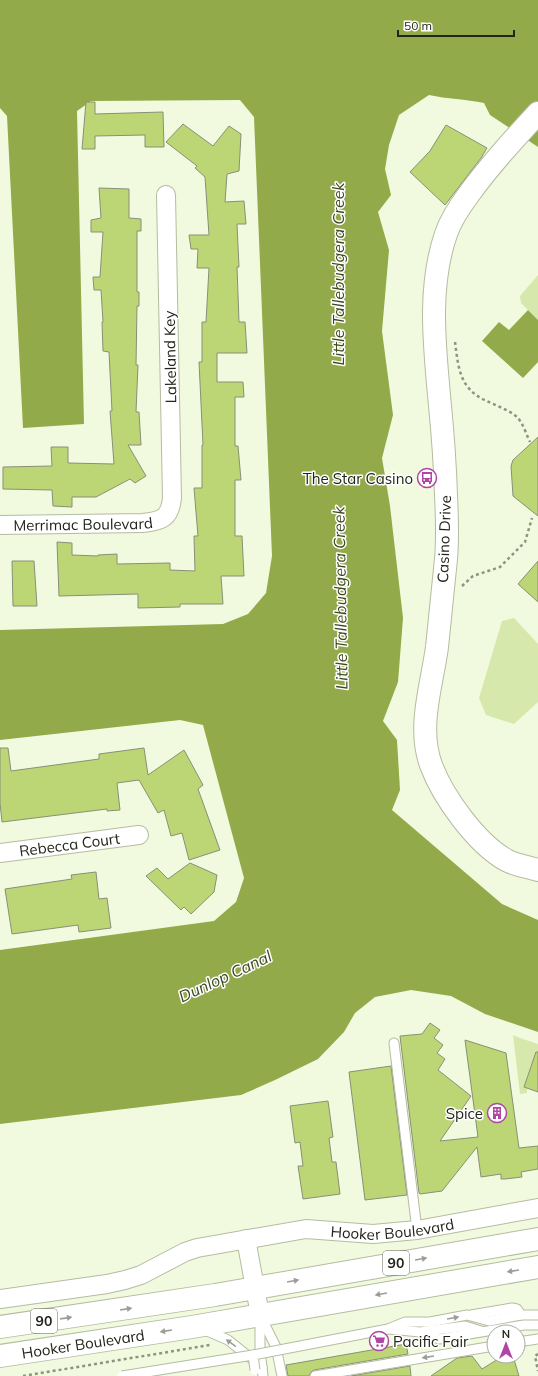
<svg xmlns="http://www.w3.org/2000/svg" width="538" height="1376" font-family="Mulish,sans-serif">
<style>
.green{fill:#d6e8ac}
.water{fill:#92aa49}
.building{fill:#bdd675;stroke:#889076}
.lines{fill:none;stroke-linecap:round;stroke-linejoin:round}
.service-casing{stroke:#b4bca1;stroke-width:11}
.minor-casing{stroke:#b4bca1;stroke-width:20}
.tertiary-casing{stroke:#b4bca1;stroke-width:24}
.primary-casing{stroke:#b4bca1;stroke-width:24}
.path{stroke:#8e9480;stroke-width:2.5;stroke-dasharray:3 3;stroke-linecap:butt}
.service{stroke:#fff;stroke-width:9}
.minor{stroke:#fff;stroke-width:18}
.tertiary{stroke:#fff;stroke-width:22}
.primary{stroke:#fff;stroke-width:22}
.service-bridge-casing{stroke:#b4bca1;stroke-width:11;stroke-linecap:butt}
.service-bridge{stroke:#fff;stroke-width:9}
.oneway{fill:#9c9d98}
.labels{text-anchor:middle;dominant-baseline:central;stroke-width:3;stroke-linejoin:round;paint-order:stroke}
.shield{fill:#fff;stroke:#64665f;stroke-width:1}
.shield-label{font-size:14px;font-weight:bold;fill:#22251a}
.street-label{font-size:15px;fill:#22251a;stroke:#fff}
.poi-label{font-size:15px;fill:#22251a;stroke:#fff;text-anchor:end}
.water-label{font-size:16px;font-style:italic;fill:#3d471f;stroke:#fff}
</style>
<rect width="100%" height="100%" fill="#f1fade"/>
<g class="green">
<polygon points="538,275 538,320 521,303 520,296"/>
<polygon points="514,618 538,644 538,702 514,724 486,715 479,698 502,621"/>
<polygon points="513,1035 520,1038 538,1044 538,1060 531,1065 524,1087 527,1088 527,1093 520,1094"/>
</g>
<g class="water">
<path d="M0,0H538V147L490,115L484,103C466,99 447,99 429,95L399,115L389,145L385,169L391,195L378,212L389,250L382,331L393,415L382,458L390,506L403,618L398,682L383,721L397,740L400,790L392,810L502,904L538,920V1032L485,1014L451,996L411,990L375,997L355,1013L344,1032L318,1059L275,1080L241,1095L0,1124V950L214,921L236,902L244,878L203,725L180,720L0,740V630L223,624L248,614L266,593L272,556L254,117L240,100L91,101L77,111L84,424L23,428L7,116L0,108Z"/>
<polygon points="528,310 538,320 538,362 523,378 482,341 499,322 509,330"/>
</g>
<g class="building">
<polygon points="86,102 95,102 95,114 163,112 164,147 145,147 145,135 95,136 95,149 82,149"/>
<polygon points="183,124 213,146 229,126 241,134 239,171 227,174 225,202 244,201 246,224 237,224 239,267 237,267 239,322 245,322 247,353 217,353 217,382 243,382 244,397 235,397 235,446 238,446 241,480 235,480 235,536 242,536 244,576 221,576 223,604 180,604 180,607 138,608 138,594 59,596 57,542 72,543 72,555 98,556 98,555 117,554 117,564 170,563 170,570 195,571 194,536 198,536 194,488 202,488 202,445 203,445 199,362 202,362 202,322 206,322 209,268 197,268 198,249 191,249 189,235 209,235 205,177 195,168 197,166 166,142"/>
<polygon points="446,125 487,148 481,158 445,205 410,172 430,151"/>
<polygon points="99,188 129,189 129,218 141,219 141,231 137,231 137,292 139,292 139,306 137,306 136,365 138,365 136,412 139,412 141,445 128,445 146,476 135,483 130,479 96,497 72,497 72,507 53,506 52,490 3,489 3,467 52,466 51,447 68,447 68,463 114,464 110,411 112,411 109,352 103,351 102,322 103,322 101,290 94,290 93,277 100,277 103,232 91,232 91,220 101,218"/>
<polygon points="538,437 538,516 513,496 511,466 513,460"/>
<polygon points="12,561 34,561 37,606 13,606"/>
<polygon points="538,561 538,602 518,584"/>
<polygon points="0,748 8,748 11,771 99,759 99,754 144,748 148,775 184,750 203,785 198,789 220,850 189,860 182,833 171,836 164,810 158,813 139,780 117,783 120,810 107,811 107,809 2,822 0,803"/>
<polygon points="190,863 217,875 214,892 191,914 184,907 181,910 146,876 157,868 168,879"/>
<polygon points="96,872 99,899 107,898 111,928 79,932 78,925 12,934 5,889 72,879 71,875"/>
<polygon points="430,1023 440,1030 434,1038 443,1045 437,1053 445,1059 438,1070 471,1096 440,1141 478,1137 465,1040 506,1053 519,1148 538,1146 538,1169 521,1172 522,1177 505,1179 501,1179 501,1174 481,1177 477,1147 442,1191 420,1194 419,1193 400,1036 422,1034"/>
<polygon points="536,1052 538,1052 538,1092 524,1087"/>
<polygon points="391,1066 407,1195 365,1200 349,1072"/>
<polygon points="328,1101 333,1137 329,1138 332,1162 336,1162 340,1194 303,1199 298,1166 303,1166 300,1142 295,1143 290,1106"/>
<polygon points="406,1344 408,1354 314,1370 311,1372 309,1376 288,1376 286,1365"/>
<polygon points="472,1356 482,1369 503,1356 513,1356 519,1376 431,1376 457,1358"/>
<polygon points="410,1366 411,1376 351,1376"/>
</g>
<g class="lines">
<defs>
<g id="service">
<polyline points="394,1043 417,1230"/>
<polyline points="260,1315 276,1347 282,1376"/>
<polyline points="471,1315 512,1308 517,1309 521,1315"/>
<polyline points="260,1318 260,1350 263,1376"/>
<polyline points="388,1329 405,1322 430,1322 467,1315 489,1321 521,1315 538,1315"/>
<polyline points="389,1329 420,1332 465,1326 481,1331"/>
<polyline points="205,1330 228,1340 262,1367"/>
<polyline points="426,1331 430,1336 439,1339 524,1325 538,1325"/>
<polyline points="518,1342 538,1339"/>
<polyline points="315,1376 494,1346"/>
</g>
<g id="minor">
<path id="s1" d="M0,525L143,523C162,521 170,518 172,498L166,195"/>
<path id="s2" d="M0,853L139,835"/>
<polyline points="246,1239 260,1315"/>
<path id="s3" d="M0,1299L107,1284L125,1280L141,1275L185,1252L197,1248L306,1229L373,1234L417,1230L538,1208"/>
</g>
<path id="tertiary" d="M538,113C514,139 490,165 469,194C460,206 451,219 446,234C427,289 435,349 440,406C443,436 445,465 446,495C447,516 448,537 446,559C443,588 440,618 437,647C432,685 417,727 431,765C443,797 476,843 506,860C515,865 528,867 538,870"/>
<g id="primary">
<polyline points="0,1327 215,1295 538,1239"/>
<path id="s4" d="M0,1356L192,1327L538,1267"/>
</g>
</defs>
<use href="#service" class="service-casing"/>
<use href="#minor" class="minor-casing"/>
<use href="#tertiary" class="tertiary-casing"/>
<use href="#primary" class="primary-casing"/>
<g class="path">
<path d="M455,342C457,356 458,374 467,386C479,403 502,404 517,417C523,423 526,434 530,442"/>
<polyline points="462,586 473,576 500,567 525,542 532,518"/>
<polyline points="538,1354 535,1356 538,1371"/>
<polyline points="23,1376 210,1345"/>
</g>
<use href="#service" class="service"/>
<use href="#minor" class="minor"/>
<use href="#tertiary" class="tertiary"/>
<use href="#primary" class="primary"/>
<defs>
<g id="service-bridge">
<polyline points="253,1355 255,1370"/>
<polyline points="122,1376 253,1355 388,1329"/>
</g>
</defs>
<use href="#service-bridge" class="service-bridge-casing"/>
<use href="#service-bridge" class="service-bridge"/>
</g>
<defs><path id="oneway-solid" d="M-6-.8H1V-3.2L6.5 0L1 3.2V.8H-6Z"/></defs>
<g class="oneway">
<use href="#oneway-solid" transform="translate(421 1259) rotate(-10)"/>
<use href="#oneway-solid" transform="translate(513 1271) rotate(171)"/>
<use href="#oneway-solid" transform="translate(293 1281) rotate(-10)"/>
<use href="#oneway-solid" transform="translate(381 1294) rotate(170)"/>
<use href="#oneway-solid" transform="translate(126 1309) rotate(-9)"/>
<use href="#oneway-solid" transform="translate(66 1318) rotate(-8)"/>
<use href="#oneway-solid" transform="translate(453 1318) rotate(-10)"/>
<use href="#oneway-solid" transform="translate(166 1331) rotate(171)"/>
<use href="#oneway-solid" transform="translate(231 1343) rotate(-144)"/>
<use href="#oneway-solid" transform="translate(428 1357) rotate(171)"/>
</g>
<defs>
<symbol id="bus-ring" viewBox="-11 -11 22 22"><circle r="9.5" fill="#fff" stroke="#b045a6" stroke-width="1.5"/><path d="M-5-6H5V4H4V6H2V4H-2V6H-4V4H-5ZM-3.5-4V0h7V-4ZM-3.5 1.2v1.5H-2V1.2ZM2 1.2v1.5H3.5V1.2Z" fill="#b045a6"/></symbol>
<symbol id="building-ring" viewBox="-11 -11 22 22"><circle r="9.5" fill="#fff" stroke="#b045a6" stroke-width="1.5"/><path d="M-4-6H4V6H1V3H-1V6H-4ZM-2.5-4.3h1.7v1.8h-1.7ZM.8-4.3h1.7v1.8H.8ZM-2.5-1h1.7V.8h-1.7ZM.8-1h1.7V.8H.8Z" fill="#b045a6"/></symbol>
<symbol id="supermarket-ring" viewBox="-11 -11 22 22"><circle r="9.5" fill="#fff" stroke="#b045a6" stroke-width="1.5"/><path d="M-6-5.5h2.5l.6 2H6L4.5 2H-2.5L-4.4-4H-6ZM-1.5 3.2a1.3 1.3 0 1 0 .1 0ZM3 3.2a1.3 1.3 0 1 0 .1 0Z" fill="#b045a6"/></symbol>
</defs>
<g fill-rule="evenodd">
<use href="#bus-ring" x="416" y="467" width="22" height="22"/>
<use href="#building-ring" x="486" y="1102" width="22" height="22"/>
<use href="#supermarket-ring" x="368" y="1330" width="22" height="22"/>
</g>
<g class="labels">
<g class="shield">
<rect x="383" y="1251" width="26" height="24" rx="3"/>
<rect x="31" y="1309" width="26" height="24" rx="3"/>
</g>
<g class="shield-label">
<text x="396" y="1263">90</text>
<text x="44" y="1321">90</text>
</g>
<g class="street-label">
<text transform="translate(170 357) rotate(-91)">Lakeland Key</text>
<text stroke="none"><textPath href="#s1" startOffset="83">Merrimac Boulevard</textPath></text>
<text transform="translate(444 539) rotate(-88)">Casino Drive</text>
<text stroke="none"><textPath href="#s2" startOffset="70">Rebecca Court</textPath></text>
<text stroke="none"><textPath href="#s3" startOffset="403">Hooker Boulevard</textPath></text>
<text stroke="none"><textPath href="#s4" startOffset="84">Hooker Boulevard</textPath></text>
</g>
<g class="poi-label">
<text x="413" y="478">The Star Casino</text>
<text x="483" y="1113">Spice</text>
<text x="393" y="1341" text-anchor="start">Pacific Fair</text>
</g>
<g class="water-label">
<text transform="translate(338 274) rotate(-90)">Little Tallebudgera Creek</text>
<text transform="translate(340 598) rotate(-91)">Little Tallebudgera Creek</text>
<text transform="translate(225 976) rotate(-25)">Dunlop Canal</text>
</g>
</g>
<g transform="translate(506 1344)"><circle r="19" fill="#ffffff" stroke="#a7a8a3"/>
<path d="M0-3L7 15L0 10L-7 15Z" fill="#b045a6"/>
<text y="-6" font-size="11" font-weight="bold" text-anchor="middle" fill="#22251a">N</text>
</g>
<path d="M398 30v6h116v-6" fill="none" stroke="#22251a" stroke-width="2"/>
<text x="404" y="30" font-size="12" fill="#22251a" stroke="#ffffff" stroke-width="3" paint-order="stroke">50 m</text>
</svg>
